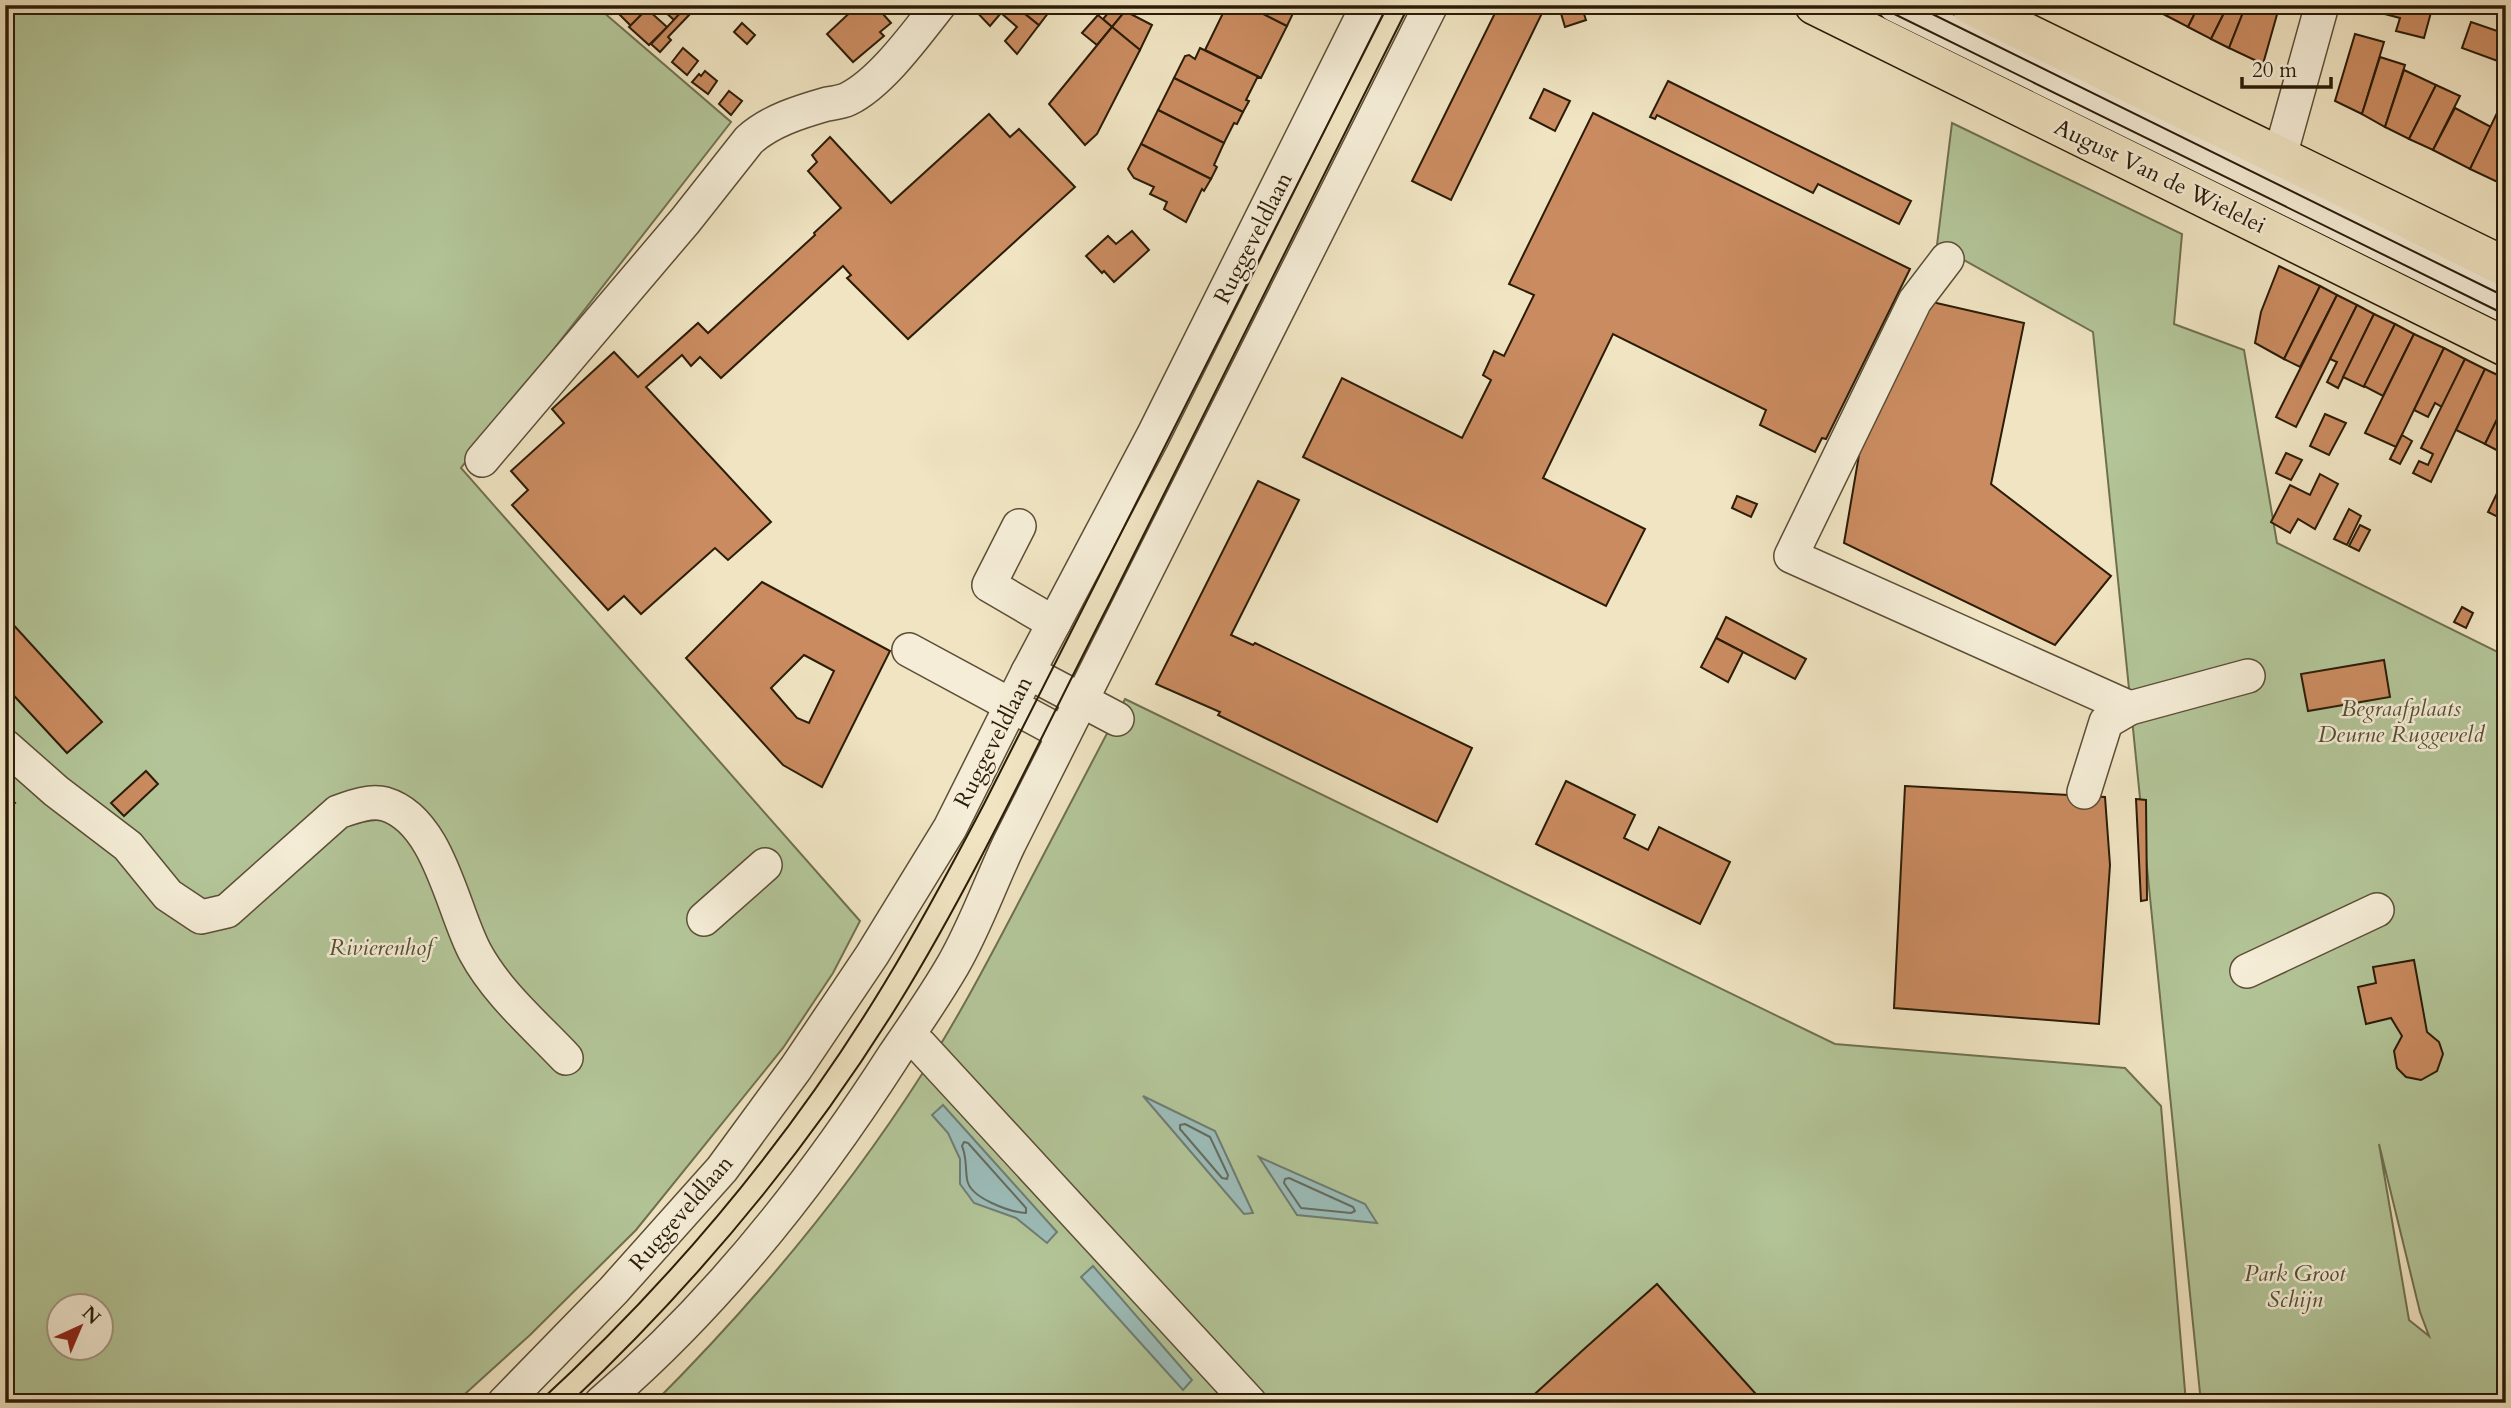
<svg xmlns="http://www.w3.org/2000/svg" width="2511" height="1408" font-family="Cardo,serif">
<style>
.green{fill:#b3c598;stroke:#6f7050;stroke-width:2;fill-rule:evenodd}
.water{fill:#9cbdba;stroke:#6f7d73;stroke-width:2}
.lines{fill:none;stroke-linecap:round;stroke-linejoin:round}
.shore{stroke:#646c61;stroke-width:2}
.building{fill:#ca8b60;stroke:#2b1c08;stroke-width:2;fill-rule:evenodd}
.minor-casing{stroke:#5c4e36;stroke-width:36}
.major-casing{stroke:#2b1c08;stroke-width:41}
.minor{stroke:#f5edd7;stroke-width:33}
.major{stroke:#f0e4c2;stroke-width:38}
.tram{stroke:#2b1c08;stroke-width:2}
.labels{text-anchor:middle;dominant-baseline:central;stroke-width:5;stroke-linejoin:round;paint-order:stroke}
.street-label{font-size:23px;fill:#2b1c08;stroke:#f5edd7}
.park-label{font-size:23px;font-style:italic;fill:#544f33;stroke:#f5edd7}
</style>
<rect width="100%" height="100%" fill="#f0e4c2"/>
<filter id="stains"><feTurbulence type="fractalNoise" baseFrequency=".00286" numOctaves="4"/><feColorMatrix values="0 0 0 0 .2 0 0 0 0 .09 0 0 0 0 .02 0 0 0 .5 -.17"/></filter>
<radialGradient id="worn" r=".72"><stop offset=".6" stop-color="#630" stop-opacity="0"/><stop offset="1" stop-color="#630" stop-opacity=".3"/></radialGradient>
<g class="green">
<path d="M5,5H595L731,122L461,468L860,921L833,973L783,1048L636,1230L530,1335L455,1403H5ZM60,1306H102V1348H60Z"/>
<path d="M1952,123L2182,234L2174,324L2244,350L2277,543L2506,656V1403H2201L2093,332L1937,245ZM2379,1144L2420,1312L2429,1336L2409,1320Z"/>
<path d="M1125,699L1835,1044L2125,1068L2161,1106L2186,1403H654C755,1302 847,1192 924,1071C960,1015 991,955 1022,896C1056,830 1091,765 1125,699Z"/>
</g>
<g class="water">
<polygon points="1143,1096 1215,1131 1253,1213 1244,1214"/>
<polygon points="943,1105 1057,1232 1047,1243 1016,1218 974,1203 960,1184 960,1159 948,1133 932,1115"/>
<polygon points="1259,1157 1365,1204 1377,1223 1297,1215"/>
<polygon points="1093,1266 1192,1380 1183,1390 1081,1277"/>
</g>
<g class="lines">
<g class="shore">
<polygon points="1185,1124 1210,1137 1228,1175 1227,1179 1222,1178 1180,1129 1180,1125"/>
<path d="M964,1142L968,1143L1026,1208V1213C1010,1212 969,1198 967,1179C965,1166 967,1158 962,1146Z"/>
<polygon points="1289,1178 1353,1207 1355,1211 1351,1213 1301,1208 1284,1183 1285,1179"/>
</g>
</g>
<g class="building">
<polygon points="600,5 617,5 618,6 611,14"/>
<polygon points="626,5 631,5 641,15 631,26 618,13"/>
<polygon points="669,5 687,5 687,6 674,20 664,11"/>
<polygon points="858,5 875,5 891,23 880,32 884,36 853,62 827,34"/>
<polygon points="970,5 1014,5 1039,25 1017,54 1005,41 1017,27 1001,13 990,26"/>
<polygon points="1014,5 1048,5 1052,8 1039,25"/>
<polygon points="1115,5 1121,5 1127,9 1112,27 1103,19"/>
<polygon points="1227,5 1246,5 1287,26 1261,78 1205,50"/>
<polygon points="1246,5 1297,5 1287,26"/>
<polygon points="1499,5 1545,7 1451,200 1412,181"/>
<polygon points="1574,5 1581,5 1586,20 1565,27 1560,10"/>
<polygon points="2144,5 2173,5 2167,16"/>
<polygon points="2173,5 2199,5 2188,27 2167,16"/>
<polygon points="2199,5 2228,5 2211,39 2188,27"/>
<polygon points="2228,5 2246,5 2229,48 2211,39"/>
<polygon points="2246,5 2259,5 2278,11 2263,64 2229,48"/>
<polygon points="2363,5 2433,5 2424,38 2396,31 2400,18 2362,8"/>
<polygon points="686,7 692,12 668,37 671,40 660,52 651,44"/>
<polygon points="647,9 667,27 649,45 629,27"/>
<polygon points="1125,11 1152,25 1140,50 1112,27"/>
<polygon points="1098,15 1112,27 1097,45 1082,33"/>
<polygon points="2471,22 2506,34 2506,64 2462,48"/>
<polygon points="742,23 755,35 747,44 734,32"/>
<polygon points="1112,27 1140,50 1097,134 1085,145 1049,104"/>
<polygon points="2355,34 2384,42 2362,114 2335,101"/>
<polygon points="683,48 698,61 687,75 672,62"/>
<polygon points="1200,48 1261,78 1257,78 1246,100 1249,101 1243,112 1174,78 1185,56 1189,55 1195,59"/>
<polygon points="2380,57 2405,65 2385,127 2362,114"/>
<polygon points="2404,70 2436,85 2409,139 2385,127"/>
<polygon points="705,71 717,81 708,94 692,82 699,74 701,76"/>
<polygon points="1174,78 1243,112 1237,124 1234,123 1224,143 1158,110"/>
<polygon points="1668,81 1911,201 1899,224 1818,184 1813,193 1657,115 1655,119 1650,117"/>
<polygon points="2436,85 2460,96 2433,150 2409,139"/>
<polygon points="1544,89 1570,101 1555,131 1530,118"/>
<polygon points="729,91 742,101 731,115 719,104"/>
<polygon points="2455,108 2491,127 2470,169 2433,150"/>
<polygon points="1158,110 1224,143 1214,165 1217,167 1211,179 1141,144"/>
<polygon points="1593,113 1910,269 1826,439 1822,438 1815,452 1760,425 1766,410 1613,334 1543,478 1645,529 1606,606 1303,457 1342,378 1462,438 1491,380 1483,375 1494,351 1504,356 1534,295 1509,284"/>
<polygon points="2497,113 2506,117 2506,186 2470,169"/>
<polygon points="989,114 1010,137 1019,129 1075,187 908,339 847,278 851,275 843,266 721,378 700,357 691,366 682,355 646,387 771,522 728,560 715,548 641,614 624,596 608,610 512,505 528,490 511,471 564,423 552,409 614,352 638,377 698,323 708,333 815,235 814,233 841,208 808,171 817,162 812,155 830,137 891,203"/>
<polygon points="1141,144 1211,179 1204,191 1202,189 1186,222 1164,209 1167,202 1150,194 1154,187 1134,178 1128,169"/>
<polygon points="1132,231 1149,250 1114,282 1104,271 1102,273 1086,256 1108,236 1116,244"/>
<polygon points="2279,266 2320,286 2284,359 2255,343 2261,312"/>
<polygon points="2320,286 2337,295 2300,367 2284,359"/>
<polygon points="2337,295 2357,305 2296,427 2276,417"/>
<polygon points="1932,302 2024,323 1991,484 2111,576 2055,645 1844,543 1860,449"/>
<polygon points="2357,305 2374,314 2338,388 2327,382 2337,362 2330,359"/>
<polygon points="2374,314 2395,324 2364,387 2343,377"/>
<polygon points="2395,324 2414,334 2383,396 2364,386"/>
<polygon points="2414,334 2444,348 2396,447 2365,433"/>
<polygon points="2444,348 2465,359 2442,407 2435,403 2428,417 2414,410"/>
<polygon points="2465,359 2485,369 2431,482 2413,473 2419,461 2428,465 2433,454 2421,448"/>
<polygon points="2485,369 2506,379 2506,401 2485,444 2456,430"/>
<polygon points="2506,401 2506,451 2504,454 2485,444"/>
<polygon points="2325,414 2346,423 2329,455 2310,446"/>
<polygon points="2402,435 2412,441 2400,464 2390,459"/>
<polygon points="2286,453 2302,460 2291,480 2276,473"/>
<polygon points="2320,474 2338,484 2315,529 2298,519 2290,533 2271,522 2290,485 2310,495"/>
<polygon points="1258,481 1299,500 1231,635 1253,645 1255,643 1472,748 1437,822 1218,715 1220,712 1156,684"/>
<polygon points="2501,485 2506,488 2506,505 2500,518 2488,512"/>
<polygon points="1737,496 1757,504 1751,517 1732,508"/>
<polygon points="2349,509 2361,516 2347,545 2334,539"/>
<polygon points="2360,525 2370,530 2359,551 2349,546"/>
<path d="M762,582L890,651L822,787L783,765L686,658ZM804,655L834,671L809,723L797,718L771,688Z"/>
<polygon points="2462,607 2473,613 2466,628 2454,622"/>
<polygon points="1726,617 1806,659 1795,679 1716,638"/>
<polygon points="9,620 102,722 67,753 5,686 5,624"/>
<polygon points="1716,638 1743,652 1728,682 1701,667"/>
<polygon points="2384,660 2390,697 2308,711 2301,674"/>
<polygon points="146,771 158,784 124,816 111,803"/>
<polygon points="1566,781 1635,815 1624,838 1648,850 1659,827 1730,862 1700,924 1536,844"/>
<polygon points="1905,786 2105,797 2110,865 2099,1024 1894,1008"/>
<polygon points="5,793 15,803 5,811"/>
<polygon points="2136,799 2146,800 2147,900 2141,901"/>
<polygon points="2414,960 2427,1032 2439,1042 2443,1054 2437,1071 2421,1080 2406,1077 2397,1068 2394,1051 2402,1036 2391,1018 2366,1024 2358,987 2376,983 2373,967"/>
<polygon points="1657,1284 1764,1403 1525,1403 1583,1350"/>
</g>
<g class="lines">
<defs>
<g id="minor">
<polyline points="1895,5 2506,306"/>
<polyline points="2280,156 2322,5"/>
<polyline points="1947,259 1915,301 1791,556 2130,708"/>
<path d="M482,460L685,221L749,140C770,121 799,112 827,104C834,103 842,102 848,99C881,83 916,34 939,5"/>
<polyline points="1019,526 989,585 1054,623"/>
<polyline points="909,650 1064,734"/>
<polyline points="1028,672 1117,719"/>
<path d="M5,746L56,791L128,846L168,895L201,917L227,911L338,812C352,807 370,800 385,804C439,820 452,909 475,952C497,993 535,1025 566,1058"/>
<polyline points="2084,792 2106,722 2130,708 2248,676"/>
<polyline points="704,919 765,865"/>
<polyline points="2247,971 2377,910"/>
<polyline points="920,1045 1250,1403"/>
<polyline points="504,1403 613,1291 722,1169 796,1068 872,955 950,828 1028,672 1153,436 1368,5"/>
<path d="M601,1403C717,1304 813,1182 895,1054C915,1025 935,996 953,965C975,927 990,884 1009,844L1431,5"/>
</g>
<g id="major">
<polyline points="1814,5 2506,347"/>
<polyline points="1970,5 2506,267"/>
</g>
</defs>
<use href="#minor" class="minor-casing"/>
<use href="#major" class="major-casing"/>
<use href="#minor" class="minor"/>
<use href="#major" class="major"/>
<g class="tram">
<polyline points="1876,5 2506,315"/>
<polyline points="1914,5 2506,297"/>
<path d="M538,1403C672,1280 790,1139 884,984C920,925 952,865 984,804L1388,5"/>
<path d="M570,1403C696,1284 808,1150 899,1003C978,874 1041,736 1110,602C1210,403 1310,204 1409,5"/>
</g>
</g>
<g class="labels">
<g class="street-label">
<text transform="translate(2160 176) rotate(26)">August Van de Wielelei</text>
<text transform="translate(1253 238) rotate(-63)">Ruggeveldlaan</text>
<text transform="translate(993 742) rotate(-63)">Ruggeveldlaan</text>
<text transform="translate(681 1213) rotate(-49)">Ruggeveldlaan</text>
</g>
<g class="park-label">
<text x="2401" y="708">Begraafplaats<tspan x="2401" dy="26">Deurne Ruggeveld</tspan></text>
<text x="381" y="947">Rivierenhof</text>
<text x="2295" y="1273">Park Groot<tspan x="2295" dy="26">Schijn</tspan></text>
</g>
</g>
<rect width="2511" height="1408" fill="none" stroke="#f0e4c2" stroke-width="28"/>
<rect x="7" y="7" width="2497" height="1394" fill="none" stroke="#2b1c08" stroke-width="3.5"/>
<rect x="14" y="14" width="2483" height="1380" fill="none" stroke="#2b1c08" stroke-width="2"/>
<g transform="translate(80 1327) rotate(44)"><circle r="33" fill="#f5edd7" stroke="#a49984" stroke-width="2"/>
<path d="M0-5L12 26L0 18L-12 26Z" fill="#8f2418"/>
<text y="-10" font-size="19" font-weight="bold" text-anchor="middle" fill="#2b1c08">N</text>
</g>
<path d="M2242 77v10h89v-10" fill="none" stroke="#2b1c08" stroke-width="3.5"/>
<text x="2252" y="77" font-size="21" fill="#2b1c08" stroke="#f5edd7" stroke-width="5" paint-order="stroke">20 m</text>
<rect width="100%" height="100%" filter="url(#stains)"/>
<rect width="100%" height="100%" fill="url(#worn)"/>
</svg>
